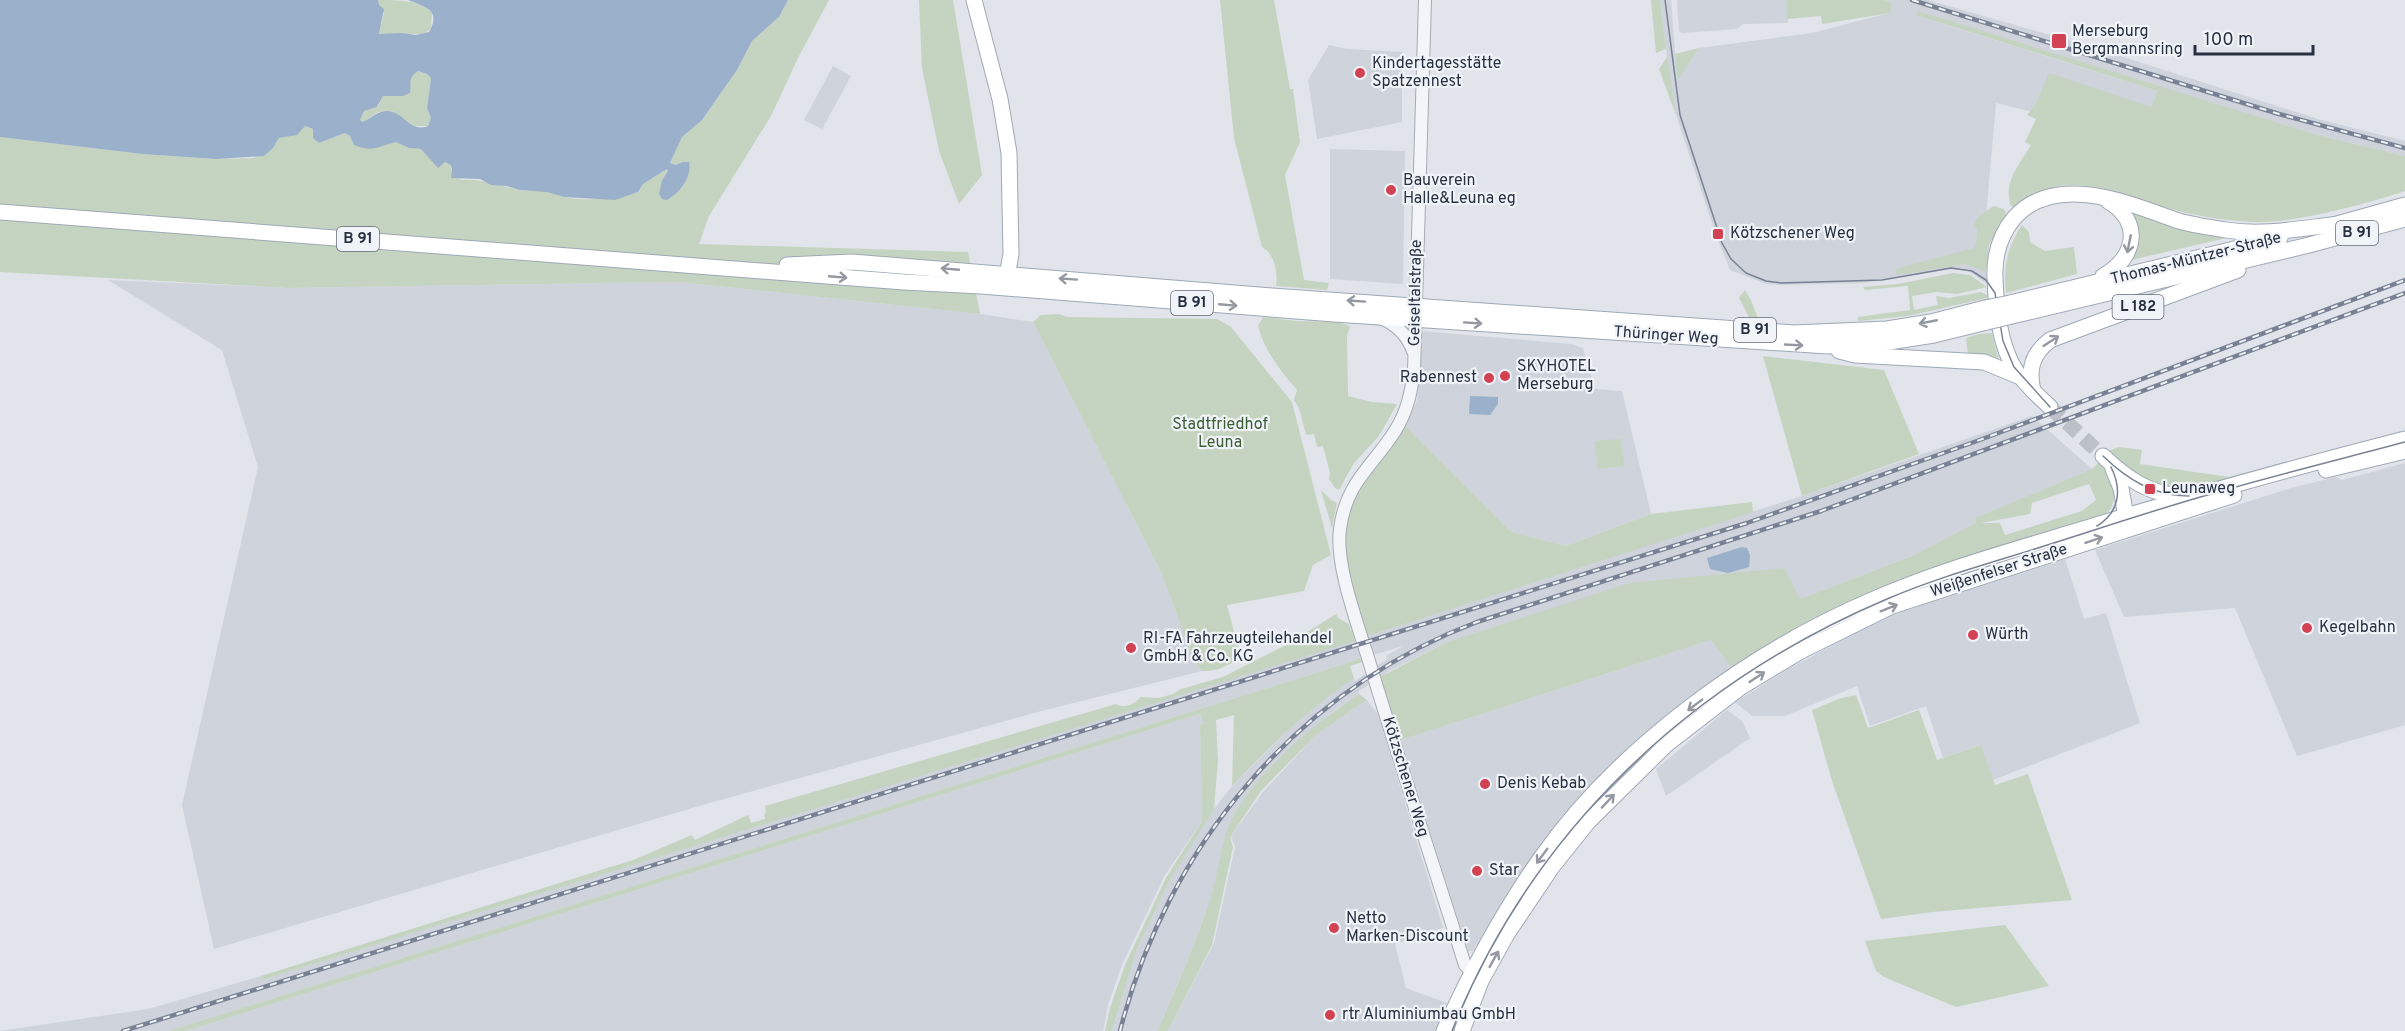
<svg xmlns="http://www.w3.org/2000/svg" width="2405" height="1031" font-family="Overpass,sans-serif">
<style>
.built{fill:#ced3dc}
.green{fill:#c5d4c1;fill-rule:evenodd}
.water{fill:#9bb0cb;fill-rule:evenodd}
.lines{fill:none;stroke-linecap:round;stroke-linejoin:round}
.major-tunnel{stroke:#bcc0c8;stroke-width:15;stroke-dasharray:15 8;stroke-linecap:butt}
.minor-casing{stroke:#a6abb4;stroke-width:14}
.major-casing{stroke:#9fa8b6;stroke-width:17}
.minor{stroke:#f3f5f8;stroke-width:12}
.major{stroke:#fff;stroke-width:15}
.tram{stroke:#798294;stroke-width:1.5}
.rail-casing{stroke:#798294;stroke-width:4.5}
.rail{stroke:#f0f3f7;stroke-width:2;stroke-dasharray:7;stroke-linecap:butt}
.major-bridge-casing{stroke:#9fa8b6;stroke-width:17;stroke-linecap:butt}
.major-bridge{stroke:#fff;stroke-width:15}
.oneway{stroke:#9498a0}
.poi-dot{fill:#d24252;stroke:#f0f3f7;stroke-width:2}
.labels{text-anchor:middle;dominant-baseline:central;stroke-width:4.5;stroke-linejoin:round;paint-order:stroke}
.shield{fill:#f0f3f7;stroke:#646b78;stroke-width:1.5}
.shield-label{font-size:15px;font-weight:bold;fill:#283142}
.poi-label{font-size:16px;fill:#283142;stroke:#f0f3f7;text-anchor:start}
.street-label{font-size:16px;fill:#283142;stroke:#f0f3f7}
.park-label{font-size:16px;fill:#3b5e35;stroke:#f0f3f7}
</style>
<rect width="100%" height="100%" fill="#e1e4ea"/>
<g class="built">
<polygon points="1660,0 1671,0 1677,80 1699,48 1812,33 1889,13 1892,3 1884,0 1928,0 2092,47 2318,119 2405,141 2405,156 2314,134 1917,16 2157,91 2151,107 2037,113 1996,103 1983,249 1954,265 1965,264 1981,269 1986,272 1987,284 1968,271 1951,269 1863,283 1781,285 1766,284 1730,270 1716,235 1676,115 1671,89"/>
<polygon points="1677,0 1786,0 1788,23 1743,24 1737,29 1682,33 1679,31"/>
<polygon points="1329,45 1347,49 1402,52 1402,122 1317,139 1308,80"/>
<polygon points="833,66 851,76 822,129 804,120"/>
<polygon points="1330,149 1405,151 1403,284 1330,279"/>
<polygon points="108,280 287,288 679,282 980,314 1033,322 1162,574 1194,661 1202,671 1041,711 706,804 214,949 182,805 258,467 222,350"/>
<polygon points="1421,331 1571,344 1583,348 1595,389 1622,391 1651,514 1566,546 1511,532 1405,426 1417,400"/>
<polygon points="2032,416 2092,469 1976,518 1977,523 1912,556 1800,599 1445,643 1391,670 1359,691 1359,694 1336,709 1305,735 1272,767 1249,793 1232,819 1211,898 1193,947 1157,1031 1112,1031 1137,949 1168,883 1191,844 1214,809 1232,786 1294,724 1327,696 1354,678 1355,681 1387,659 1386,656 1403,646 1373,655 1372,653 1357,658 1357,660 168,1031 0,1031 148,1009 261,976 262,980 1351,641 1352,642 1367,638 1367,636 1508,589 1802,496"/>
<polygon points="2405,463 2405,725 2297,756 2235,608 2124,617 2095,550 2291,488 2336,477 2342,480"/>
<polygon points="2065,559 2084,619 2106,613 2140,723 1993,780 1980,745 1943,758 1926,706 1870,726 1857,686 1785,716 1752,716 1735,702 1792,667 1894,612"/>
<polygon points="1711,640 1733,670 1568,812 1534,855 1473,951 1468,951 1401,740"/>
<polygon points="1367,700 1378,714 1443,928 1395,944 1406,988 1447,1003 1436,1031 1168,1031 1214,943 1235,847 1231,836 1263,792 1316,735"/>
<polygon points="1727,710 1742,721 1750,738 1666,796 1656,769"/>
<polygon points="1200,714 1204,723 1200,725 1202,821 1165,875 1122,965 1108,1005 1103,1031 186,1031"/>
</g>
<g class="green">
<path d="M378,0C395,0 422,0 432,13L431,29L423,34H379L384,13L378,3Z"/>
<path d="M788,0H829L798,58L771,116L709,216L699,244L968,252L980,314L679,282L287,288L0,272V137L142,154L216,159L254,158L273,148L279,138L289,136L305,126L313,129L319,143L345,133L350,136L354,145C370,152 380,145 396,141L409,148L421,149L441,163L446,162L450,164L452,172L461,180C481,178 499,186 519,190C528,192 538,190 547,191C553,192 558,196 564,197C590,202 613,198 638,192L643,184L667,169L668,171L662,180L671,198L682,186V162L676,165L670,163L682,137L702,120L737,70L752,41L779,17Z"/>
<polygon points="919,0 953,0 982,175 959,204 939,151 922,68"/>
<path d="M1220,0H1274L1290,89H1293L1300,142L1285,175L1304,280L1329,283L1327,290L1276,286C1278,273 1275,254 1262,247L1234,138Z"/>
<polygon points="1651,0 1660,0 1666,49 1656,53"/>
<polygon points="1786,0 1884,0 1892,3 1890,13 1822,24 1821,16 1787,19"/>
<path d="M1918,11L2314,134L2405,156V191C2366,204 2292,224 2252,222C2226,220 2200,217 2175,210C2120,196 2065,163 2015,207L2011,206C2003,182 2019,165 2031,145L2025,142L2036,119L2027,115L2036,104L2049,73L2151,107L2157,91L1916,15Z"/>
<polygon points="1699,48 1677,81 1675,54"/>
<polygon points="1667,57 1676,115 1659,69"/>
<path d="M417,71L427,74L431,78L427,108L431,118L428,126H414L392,111L378,112L362,123L360,120L364,111L378,107L383,96H403L410,93C412,84 407,78 417,71Z"/>
<polygon points="1993,206 2004,209 2006,214 1989,245 1986,272 1965,264 1897,275 1895,269 1974,248 1977,238 1977,228 1974,228 1976,219"/>
<polygon points="2126,210 2235,236 2127,261"/>
<path d="M2022,225L2029,232L2030,242L2045,251L2074,247L2077,274L2006,293C2003,266 2007,248 2022,225Z"/>
<polygon points="1953,273 1970,275 1987,287 1957,294 1936,292 1912,296 1914,310 1938,305 1936,296 1949,298 1981,292 1987,295 1987,298 1908,316 1858,321 1858,317 1910,310 1908,286 1865,290 1863,287 1898,284"/>
<polygon points="1745,290 1751,300 1759,321 1751,321 1739,298"/>
<path d="M1059,314L1067,317L1217,319L1231,327L1292,402L1331,555L1313,565L1304,591L1227,605L1241,658C1228,665 1217,672 1202,671L1194,661L1162,574L1033,322L1041,315Z"/>
<path d="M1263,317L1296,321L1338,322L1350,326L1347,336L1348,396L1372,402L1397,404L1379,436L1354,463L1339,490L1335,488L1329,479L1330,473L1323,446L1317,447L1314,434L1306,435L1299,408L1294,400L1297,390C1280,370 1265,352 1258,326Z"/>
<polygon points="1992,333 1999,361 1968,356 1966,338 1979,334"/>
<polygon points="1763,356 1884,370 1919,454 1802,496"/>
<path d="M1405,426L1511,532L1566,546L1651,514L1752,502L1753,512L1367,636C1350,581 1329,529 1366,477C1378,460 1394,445 1405,426Z"/>
<polygon points="1621,439 1624,466 1597,469 1595,441"/>
<path d="M2119,447L2142,450L2140,464L2229,477L2281,464L2282,470L2192,491C2158,489 2133,474 2108,451Z"/>
<path d="M2099,462C2114,476 2121,496 2107,514L2018,542L1733,670L1711,640L1401,740L1398,737L1380,677L1445,643L1629,583L1784,568L1800,599L1912,556L1976,523L1975,518L2092,469ZM2089,484L2096,500L2082,511L2005,535L2000,523H1981L2030,514L2032,503Z"/>
<polygon points="1321,490 1331,500 1337,503 1332,528"/>
<path d="M1336,614L1338,618L1349,624L1355,641L262,980L261,976L633,860L692,835L695,840L748,815L751,823L765,819L764,814L766,813L765,806L1116,704C1126,709 1134,704 1141,697L1159,698L1173,694L1181,689L1223,677L1288,644Z"/>
<path d="M1356,658H1361L1363,662L1350,666L1354,678C1308,709 1270,746 1232,786L1234,715L1216,720L1218,760L1214,809L1168,883L1137,949L1112,1031H1105L1110,1008L1125,965L1166,878L1202,821L1200,725L1204,723L1200,714L186,1031H168L1357,660Z"/>
<path d="M1359,694L1367,700L1316,735L1261,791L1230,837L1233,847L1212,945L1168,1031H1157C1176,988 1195,945 1210,900C1218,877 1222,836 1233,817C1260,769 1313,724 1359,694Z"/>
<polygon points="1856,695 1868,728 1919,710 1937,760 1981,745 1995,785 2028,774 2072,900 1932,912 1881,919 1832,781 1812,710 1841,698"/>
<polygon points="2005,925 2049,986 1956,1007 1884,977 1876,971 1865,941"/>
</g>
<g class="water">
<path d="M0,0H378L379,5L384,9L379,34L401,33L416,35L429,32C442,9 424,7 408,0H788L779,17L752,41L737,70L702,120L682,137L670,163L676,165L682,162H689C692,177 680,193 667,200L662,199L659,194L662,180L668,171L667,169L643,184L638,192L615,200L564,197L547,192L519,190L506,186L491,185L480,179L451,178C452,170 454,165 445,162L438,168L421,149L409,148L396,142C379,146 373,153 354,145L350,136L345,133L319,143L313,138V129L305,126L297,135L279,138L273,148L264,156L216,159L142,154L0,137ZM418,71L427,74L431,78L427,108L431,118L428,126C410,133 404,112 388,111C377,110 370,120 362,122L360,120L364,111L377,107L383,96H403L410,93C412,84 407,78 418,71Z"/>
<polygon points="1470,396 1498,397 1498,404 1490,415 1469,414"/>
<polygon points="1742,547 1747,548 1750,555 1749,567 1728,573 1710,569 1707,558"/>
</g>
<g class="lines">
<polyline class="major-tunnel" points="2050,407 2103,456"/>
<defs>
<g id="minor">
<path d="M1425,0L1414,371C1411,393 1407,412 1395,431C1372,467 1346,482 1340,529C1335,565 1358,625 1369,661C1400,763 1433,864 1465,965L1477,978"/>
<path d="M1380,318C1396,324 1407,335 1413,351"/>
</g>
<g id="major">
<polyline points="974,0 1000,99 1009,153 1011,254 1006,282"/>
<polyline points="0,212 904,282 981,286 1334,314 1828,346 1889,342 1934,335 1987,322"/>
<polyline points="2330,226 2405,205"/>
<polyline points="787,265 852,262 1272,296 1794,333 1887,329 1931,322 1985,308"/>
<path d="M2103,276C2136,258 2143,222 2108,201"/>
<polyline points="2010,303 2280,238"/>
<polyline points="2012,316 2309,245 2405,219"/>
<polyline points="1839,351 1855,355 1984,362 2018,376"/>
<path d="M2033,391C2028,369 2032,354 2050,340L2238,270"/>
<path d="M2050,407C2038,396 2025,384 2016,371C1999,345 1996,307 1995,278C1994,256 2000,235 2014,218C2054,173 2126,202 2173,219C2189,225 2209,227 2226,230C2264,236 2302,228 2340,224"/>
<path d="M2103,456C2126,478 2150,495 2182,496"/>
<polyline points="2113,469 2121,488 2127,523"/>
<polyline points="2326,470 2405,451"/>
<path d="M1444,1031C1472,969 1503,911 1543,855C1620,747 1750,652 1872,600C1938,571 2010,551 2080,530C2187,497 2296,467 2405,439"/>
<polyline points="1462,1031 1481,981 1507,934 1552,867 1588,822 1667,744 1741,687 1801,651 1892,606 2234,495"/>
</g>
</defs>
<use href="#minor" class="minor-casing"/>
<use href="#major" class="major-casing"/>
<use href="#minor" class="minor"/>
<use href="#major" class="major"/>
<g class="tram">
<polyline points="1665,0 1680,115 1722,243 1731,259 1746,273 1766,281 1781,283 1882,280 1951,268 1972,271 1986,280 1995,293 2003,341 2014,367 2050,407"/>
<path d="M2103,456C2128,480 2154,496 2189,496"/>
<path d="M2097,526C2120,512 2122,489 2111,467"/>
<path d="M1452,1031C1532,831 1689,683 1887,599C1943,575 2002,560 2060,541C2110,525 2161,508 2211,494C2276,475 2341,459 2405,442"/>
</g>
<defs>
<g id="rail">
<polyline points="1912,0 2279,114 2405,148"/>
<polyline points="123,1031 1747,523 1977,441 2405,280"/>
<path d="M1120,1031C1167,846 1298,690 1477,622L1821,511L2405,293"/>
</g>
</defs>
<use href="#rail" class="rail-casing"/>
<use href="#rail" class="rail"/>
<defs>
<g id="major-bridge">
<polyline points="1985,308 2010,303"/>
<polyline points="1987,322 2012,316"/>
</g>
</defs>
<use href="#major-bridge" class="major-bridge-casing"/>
<use href="#major-bridge" class="major-bridge"/>
</g>
<defs><path id="oneway-shaft" d="M-6 0H5M1.5-3L5.5 0L1.5 3" fill="none" stroke-width="1.6" stroke-linecap="round" stroke-linejoin="round" transform="scale(1.5)"/></defs>
<g class="oneway">
<use href="#oneway-shaft" transform="translate(2129 244) rotate(101)"/>
<use href="#oneway-shaft" transform="translate(950 269) rotate(-175)"/>
<use href="#oneway-shaft" transform="translate(838 277) rotate(5)"/>
<use href="#oneway-shaft" transform="translate(1068 279) rotate(-176)"/>
<use href="#oneway-shaft" transform="translate(1356 301) rotate(-176)"/>
<use href="#oneway-shaft" transform="translate(1228 305) rotate(5)"/>
<use href="#oneway-shaft" transform="translate(1928 322) rotate(169)"/>
<use href="#oneway-shaft" transform="translate(1473 323) rotate(4)"/>
<use href="#oneway-shaft" transform="translate(2051 341) rotate(-33)"/>
<use href="#oneway-shaft" transform="translate(1794 345) rotate(3)"/>
<use href="#oneway-shaft" transform="translate(2094 540) rotate(-18)"/>
<use href="#oneway-shaft" transform="translate(1889 608) rotate(-22)"/>
<use href="#oneway-shaft" transform="translate(1757 677) rotate(-33)"/>
<use href="#oneway-shaft" transform="translate(1695 705) rotate(143)"/>
<use href="#oneway-shaft" transform="translate(1608 801) rotate(-47)"/>
<use href="#oneway-shaft" transform="translate(1542 856) rotate(126)"/>
<use href="#oneway-shaft" transform="translate(1494 959) rotate(-61)"/>
</g>
<g class="poi-dot">
<rect x="2051" y="33" width="16" height="16" rx="3"/>
<circle cx="1360" cy="73" r="6"/>
<circle cx="1391" cy="190" r="6"/>
<rect x="1712" y="228" width="12" height="12" rx="3"/>
<circle cx="1505" cy="376" r="6"/>
<circle cx="1489" cy="378" r="6"/>
<rect x="2144" y="483" width="12" height="12" rx="3"/>
<circle cx="2307" cy="628" r="6"/>
<circle cx="1973" cy="635" r="6"/>
<circle cx="1131" cy="648" r="6"/>
<circle cx="1485" cy="784" r="6"/>
<circle cx="1477" cy="871" r="6"/>
<circle cx="1334" cy="928" r="6"/>
<circle cx="1330" cy="1015" r="6"/>
</g>
<g class="labels">
<g class="shield">
<rect x="2336" y="221" width="42" height="24" rx="4.5"/>
<rect x="337" y="227" width="42" height="24" rx="4.5"/>
<rect x="1171" y="291" width="42" height="24" rx="4.5"/>
<rect x="2112.5" y="295" width="51" height="24" rx="4.5"/>
<rect x="1734" y="318" width="42" height="24" rx="4.5"/>
</g>
<g class="shield-label">
<text x="2357" y="233">B 91</text>
<text x="358" y="239">B 91</text>
<text x="1192" y="303">B 91</text>
<text x="2138" y="307">L 182</text>
<text x="1755" y="330">B 91</text>
</g>
<g class="poi-label">
<text x="2072" y="32">Merseburg<tspan x="2072" dy="18">Bergmannsring</tspan></text>
<text x="1372" y="64">Kindertagesstätte<tspan x="1372" dy="18">Spatzennest</tspan></text>
<text x="1403" y="181">Bauverein<tspan x="1403" dy="18">Halle&amp;Leuna eg</tspan></text>
<text x="1730" y="234">Kötzschener Weg</text>
<text x="1517" y="367">SKYHOTEL<tspan x="1517" dy="18">Merseburg</tspan></text>
<text x="1477" y="378" text-anchor="end">Rabennest</text>
<text x="2162" y="489">Leunaweg</text>
<text x="2319" y="628">Kegelbahn</text>
<text x="1985" y="635">Würth</text>
<text x="1143" y="639">RI-FA Fahrzeugteilehandel<tspan x="1143" dy="18">GmbH &amp; Co. KG</tspan></text>
<text x="1497" y="784">Denis Kebab</text>
<text x="1489" y="871">Star</text>
<text x="1346" y="919">Netto<tspan x="1346" dy="18">Marken-Discount</tspan></text>
<text x="1342" y="1015">rtr Aluminiumbau GmbH</text>
</g>
<g class="street-label">
<text transform="translate(2196 259) rotate(-14)">Thomas-Müntzer-Straße</text>
<text transform="translate(1416 293) rotate(-89)">Geiseltalstraße</text>
<text transform="translate(1666 336) rotate(4)">Thüringer Weg</text>
<text transform="translate(1999 571) rotate(-18)">Weißenfelser Straße</text>
<text transform="translate(1405 777) rotate(73)">Kötzschener Weg</text>
</g>
<g class="park-label">
<text x="1220" y="425">Stadtfriedhof<tspan x="1220" dy="18">Leuna</tspan></text>
</g>
</g>
<path d="M2195 45v9h118v-9" fill="none" stroke="#283142" stroke-width="3"/>
<text x="2204" y="45" font-size="18" fill="#283142" stroke="#f0f3f7" stroke-width="4.5" paint-order="stroke">100 m</text>
</svg>
